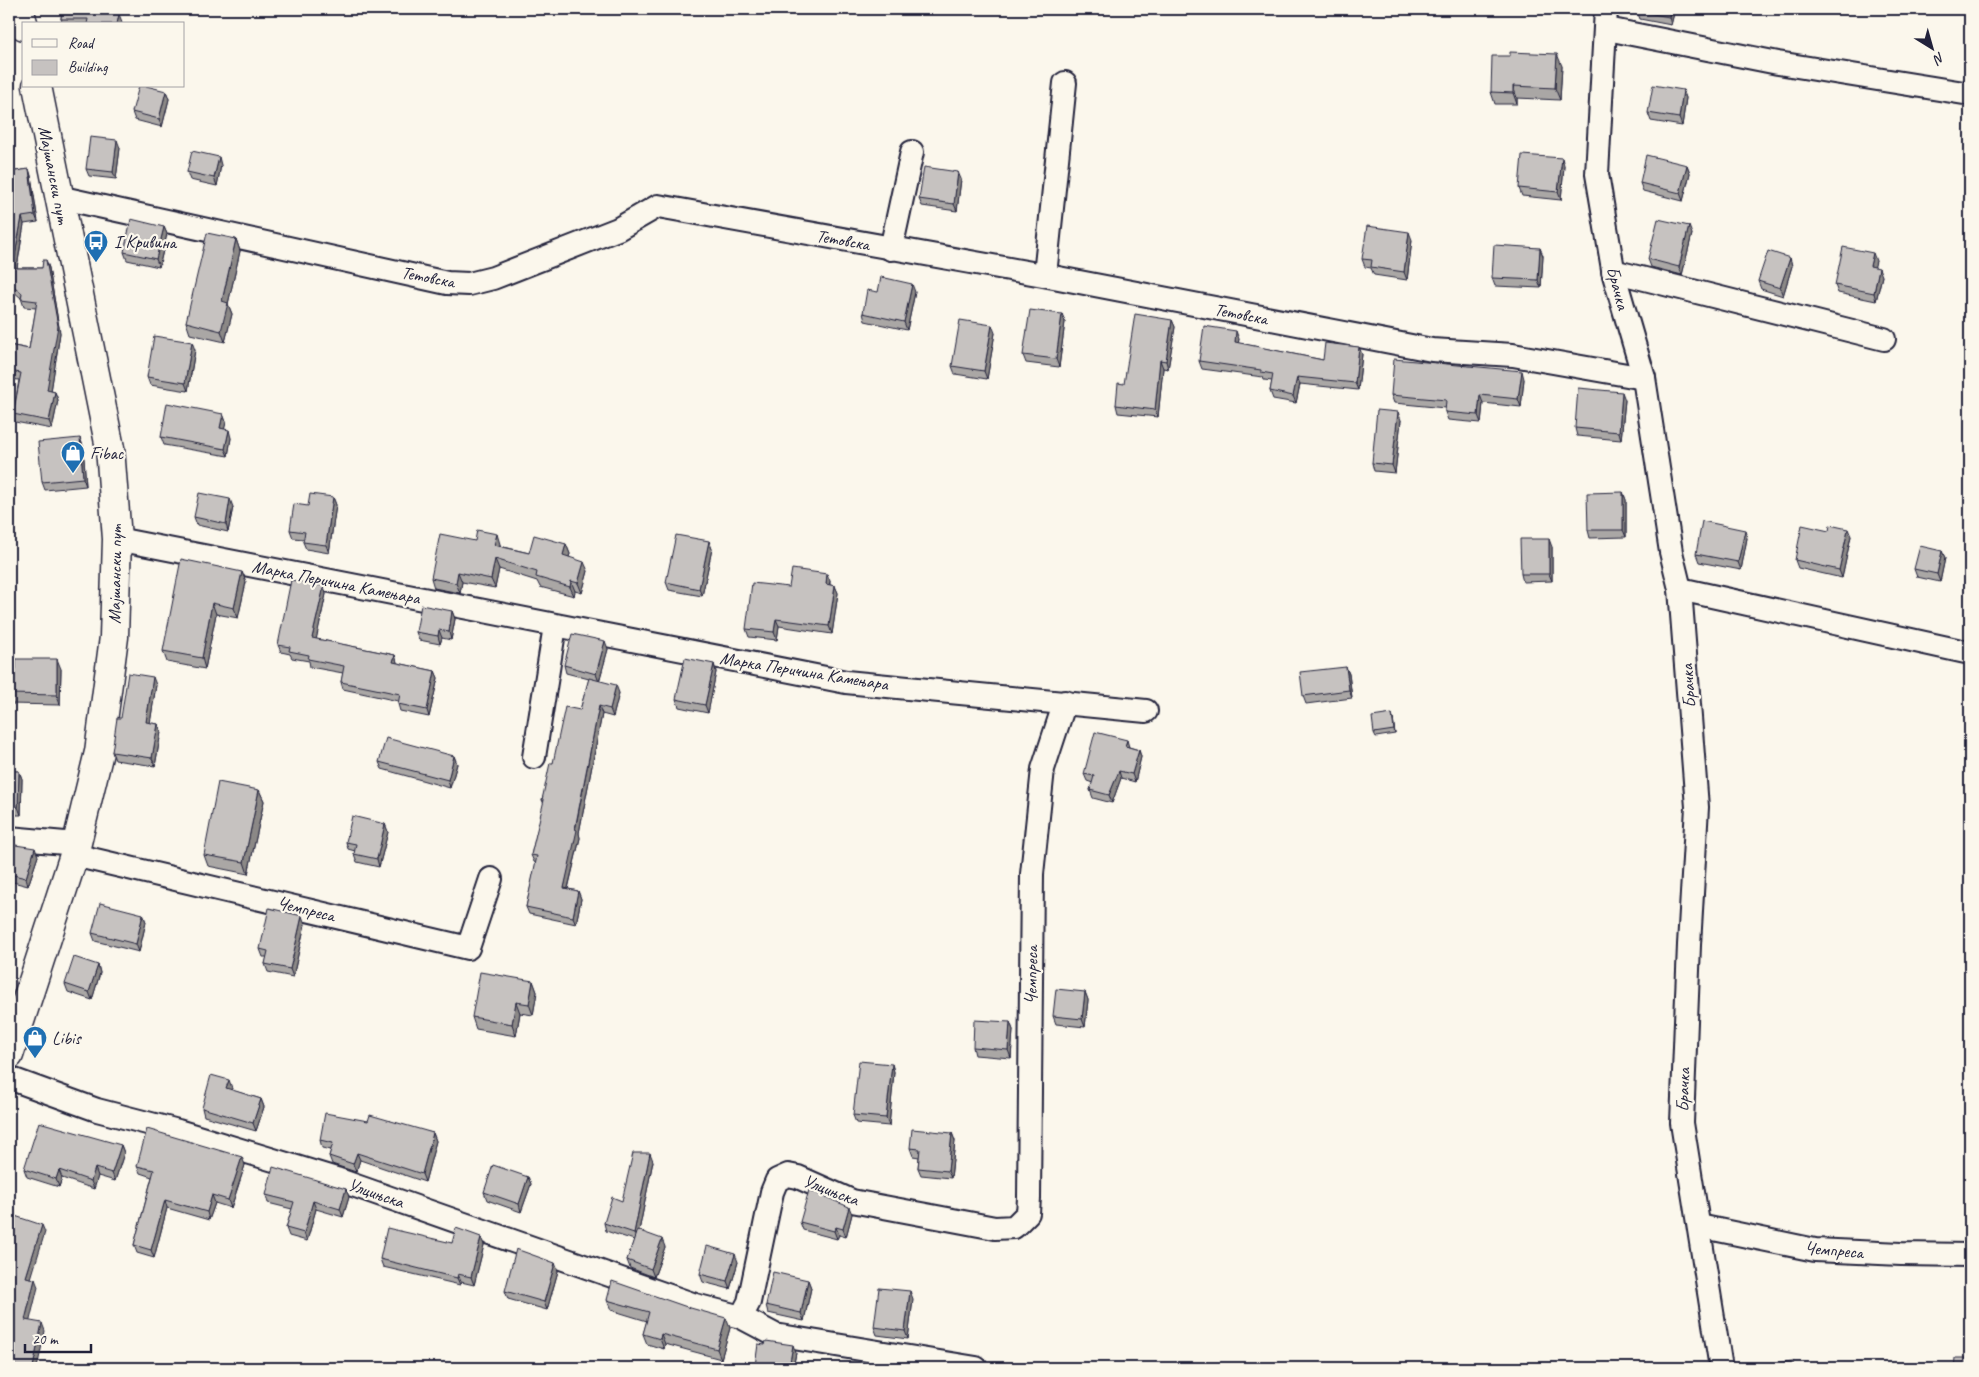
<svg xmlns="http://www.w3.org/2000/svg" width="1979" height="1377" font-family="Caveat,sans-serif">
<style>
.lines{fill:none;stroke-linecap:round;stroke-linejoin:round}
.minor-casing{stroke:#22223b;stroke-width:26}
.tertiary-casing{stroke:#22223b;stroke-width:31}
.minor{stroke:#fbf7ec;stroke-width:22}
.tertiary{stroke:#fbf7ec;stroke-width:28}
.wall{fill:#aaa7a5;stroke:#22223b}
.shaded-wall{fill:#8b8886;stroke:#22223b}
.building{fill:#c6c2c0;stroke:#22223b}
.labels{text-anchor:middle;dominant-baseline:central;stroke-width:4.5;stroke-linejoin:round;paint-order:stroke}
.street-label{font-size:18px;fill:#22223b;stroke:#fbf7ec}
.poi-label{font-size:18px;fill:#22223b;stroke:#fbf7ec;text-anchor:start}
</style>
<rect width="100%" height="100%" fill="#fbf7ec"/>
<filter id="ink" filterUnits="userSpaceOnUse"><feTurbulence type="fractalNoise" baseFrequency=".02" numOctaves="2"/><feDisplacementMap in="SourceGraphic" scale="10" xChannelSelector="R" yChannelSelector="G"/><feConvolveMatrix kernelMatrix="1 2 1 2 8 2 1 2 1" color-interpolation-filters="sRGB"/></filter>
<g filter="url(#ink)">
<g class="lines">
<defs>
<g id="minor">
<polyline points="1606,9 1597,174 1614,275 1644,378 1671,552 1680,589 1697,807 1689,945 1682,1123 1721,1368"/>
<polyline points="1607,29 1778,63 1970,94"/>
<polyline points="58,197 447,283 469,284 493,278 618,229 658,206 1043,275 1432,350 1513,355 1644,378"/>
<polyline points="891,249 912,152"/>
<polyline points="1613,271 1884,339"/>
<polyline points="1045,275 1065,83"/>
<polyline points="117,539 846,682 1146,711"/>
<polyline points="1680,589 1970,653"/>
<polyline points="534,757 555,626"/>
<polyline points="9,838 76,844"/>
<polyline points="74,855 468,948 491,879"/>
<polyline points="9,1078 97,1110 178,1131 336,1179 695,1305 741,1317 749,1302 772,1192 777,1180 788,1175 798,1177 852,1201 995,1228 1014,1227 1028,1213 1029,1198 1032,874 1043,769 1065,702"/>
<polyline points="1699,1226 1815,1250 1901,1254 1970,1255"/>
<polyline points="741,1317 775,1335 976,1368"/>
</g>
<g id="tertiary">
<polyline points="19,9 24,26"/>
<polyline points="9,1055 74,855 99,752 114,637 117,539 110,448 37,86"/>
</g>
</defs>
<use href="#minor" class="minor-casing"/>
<use href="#tertiary" class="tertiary-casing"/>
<use href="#minor" class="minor"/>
<use href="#tertiary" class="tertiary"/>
</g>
<g class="wall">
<polygon points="62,9 122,22 121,24 63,24 61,19"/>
<polygon points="1637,9 1675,9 1671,25 1640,19 1637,11"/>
<polygon points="1510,56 1562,66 1560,100 1517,98 1517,104 1495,104 1491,92"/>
<polygon points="1683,90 1686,98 1682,126 1651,121 1648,113"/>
<polygon points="166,91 169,99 162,127 135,120 132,112"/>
<polygon points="120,148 116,179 89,176 86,169"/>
<polygon points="221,165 217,186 190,180 187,172"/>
<polygon points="1687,165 1690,173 1683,201 1643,191 1640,183"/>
<polygon points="1564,166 1561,200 1522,196 1519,188"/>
<polygon points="29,169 31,176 38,222 24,224 17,268 42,268 46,260 49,268 60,333 51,391 55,392 58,400 52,429 15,422 13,414 19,380 9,379 9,345 29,349 36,308 24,307 21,298 13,291 9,277 9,172"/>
<polygon points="961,179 957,211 922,206 919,199"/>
<polygon points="164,227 167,234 159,267 127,260 124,252"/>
<polygon points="1692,234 1682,275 1651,267 1648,259"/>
<polygon points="236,239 240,251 228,304 232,314 225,342 190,334 186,322"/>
<polygon points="1412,240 1407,280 1374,275 1371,268 1365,267 1362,259"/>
<polygon points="1540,248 1543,256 1541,288 1495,286 1492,278"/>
<polygon points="1790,258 1792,266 1783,296 1761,289 1758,281"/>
<polygon points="1876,261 1874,267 1882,276 1876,301 1838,293 1835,285"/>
<polygon points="878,292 915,292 907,330 865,321 863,313"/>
<polygon points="1062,314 1065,322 1059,367 1026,363 1023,355"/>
<polygon points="1172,320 1175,327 1168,369 1163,368 1158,417 1118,413 1116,405 1124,384"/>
<polygon points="995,333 987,379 955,374 952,366"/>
<polygon points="1239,339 1238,343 1323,360 1362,354 1358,390 1300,384 1296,403 1273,399 1270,391 1272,381 1264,380 1263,377 1202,369 1199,361"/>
<polygon points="195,350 188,391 150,385 147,377"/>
<polygon points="1524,379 1521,407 1483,403 1481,423 1448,420 1445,412 1445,408 1394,403 1391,395"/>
<polygon points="1625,400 1621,440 1577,436 1575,428"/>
<polygon points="223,414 226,422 224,429 231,438 228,456 164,445 161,437"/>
<polygon points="1401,420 1395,473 1374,471 1372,463"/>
<polygon points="80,438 83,446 86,486 45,490 42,482"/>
<polygon points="1623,492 1626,500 1626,537 1590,538 1588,530"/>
<polygon points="333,497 336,505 329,553 306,549 303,542 304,539 293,538 290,530 308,506"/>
<polygon points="233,507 228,532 197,525 194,517"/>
<polygon points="1829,531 1851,536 1842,578 1798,568 1795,560"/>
<polygon points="1747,538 1741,570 1699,562 1696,554"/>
<polygon points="475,541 500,544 500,546 529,553 566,544 570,554 569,557 588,571 582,593 575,591 574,596 540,587 537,581 499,569 495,588 462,582 460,593 434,588 431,578"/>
<polygon points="709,541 712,549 702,596 669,590 666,582"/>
<polygon points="1552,547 1552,581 1523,582 1521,574"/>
<polygon points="1942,551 1945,558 1940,582 1917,577 1914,569"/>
<polygon points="242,572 246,582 238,618 216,614 205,669 167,662 163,651"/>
<polygon points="830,581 830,585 835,586 838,593 832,634 779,626 777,640 749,637 746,629 789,587"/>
<polygon points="326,594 316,639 395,655 397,663 435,671 438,678 429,717 400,711 398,704 398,701 343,689 341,682 343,673 310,667 309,661 292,658 290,654 281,652 278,645"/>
<polygon points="452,611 455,619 451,640 442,638 440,644 419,640 416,632"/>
<polygon points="608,649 599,681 619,693 613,717 602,714 579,833 580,838 568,889 578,891 581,899 576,924 529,914 526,907 536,863 534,862 531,855 544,804 542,800 553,763 580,710 589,679 566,673 564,665"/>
<polygon points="714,664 716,672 708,713 679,707 676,699"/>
<polygon points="1346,667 1349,674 1352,698 1306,704 1303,696"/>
<polygon points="9,669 61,669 60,705 9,704"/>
<polygon points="156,685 150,723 158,724 161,732 155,766 115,760 112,752 121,718"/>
<polygon points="1393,718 1395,734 1376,737 1374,733"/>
<polygon points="1129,747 1139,750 1141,757 1135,782 1121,778 1112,803 1093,798 1090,790 1093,783 1087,781 1084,774"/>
<polygon points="454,756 457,764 450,788 382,769 379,762"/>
<polygon points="9,771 19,771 22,779 21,815 9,815"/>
<polygon points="259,790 264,801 248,874 208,866 204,855"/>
<polygon points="385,824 388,832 379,867 357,862 354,854 355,851 348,849 346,842"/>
<polygon points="9,844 38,856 28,886 9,881"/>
<polygon points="143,914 146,922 139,952 95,941 92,933"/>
<polygon points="305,924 293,977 268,972 265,964 267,957 263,957 260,949"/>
<polygon points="98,965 100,973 92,1000 68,992 65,984"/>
<polygon points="533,981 537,992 533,1015 520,1013 516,1036 476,1029 472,1017"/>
<polygon points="1085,992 1088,1000 1085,1027 1056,1024 1053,1016"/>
<polygon points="1010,1022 1013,1030 1011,1058 975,1055 973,1047"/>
<polygon points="892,1064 894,1072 889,1126 856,1123 853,1115"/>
<polygon points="232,1088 231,1090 261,1099 264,1107 256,1131 204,1116 202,1108"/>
<polygon points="368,1121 433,1133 436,1141 425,1182 360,1160 356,1172 332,1164 329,1156 331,1150 322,1148 320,1140"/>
<polygon points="952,1133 955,1141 951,1178 921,1175 918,1168 919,1157 913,1156 910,1148"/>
<polygon points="121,1145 124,1153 115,1181 98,1176 94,1189 62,1178 59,1187 27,1177 24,1169"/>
<polygon points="653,1161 639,1231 665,1247 654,1277 630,1268 627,1260 634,1240 606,1231 604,1223 622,1201"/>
<polygon points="245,1165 231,1208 215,1203 209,1220 167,1208 154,1258 137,1253 134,1245 152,1177 140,1173 137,1166"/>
<polygon points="528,1177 531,1184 521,1212 487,1200 484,1192"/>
<polygon points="346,1189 349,1197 343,1217 316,1209 307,1241 289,1236 286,1228 292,1209 268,1203 266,1195"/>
<polygon points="852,1214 846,1237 839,1235 837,1239 803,1230 800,1222"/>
<polygon points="452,1243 484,1245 474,1285 461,1282 460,1285 383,1267 380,1259"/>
<polygon points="738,1262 730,1289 703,1282 700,1274"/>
<polygon points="558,1271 547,1310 508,1299 505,1291"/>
<polygon points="808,1280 811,1288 804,1321 768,1313 766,1305"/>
<polygon points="913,1299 908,1339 877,1335 874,1327"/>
<polygon points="607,1300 730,1328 721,1359 665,1344 664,1349 647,1344 643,1334 647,1321 611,1310"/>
<polygon points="796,1353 793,1368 755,1368 755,1366"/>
</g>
<g class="shaded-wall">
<polygon points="1670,9 1675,9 1671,25 1669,17"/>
<polygon points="119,14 122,22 121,24 117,24"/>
<polygon points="1557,54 1562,66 1560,100 1555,88"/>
<polygon points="1513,86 1517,98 1517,104 1513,93"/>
<polygon points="1683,90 1686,98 1682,126 1679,118"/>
<polygon points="166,91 169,99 162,127 159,119"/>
<polygon points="117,140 120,148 116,179 113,172"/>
<polygon points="219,157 221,165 217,186 214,178"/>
<polygon points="1562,158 1564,166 1561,200 1558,192"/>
<polygon points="1687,165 1690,173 1683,201 1680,193"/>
<polygon points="29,169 31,176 38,222 35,215"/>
<polygon points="958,172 961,179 957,211 954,204"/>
<polygon points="22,217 24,224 16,273 13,266"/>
<polygon points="1689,226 1692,234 1682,275 1679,267"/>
<polygon points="164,227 167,234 159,267 156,259"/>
<polygon points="1409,232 1412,240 1407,280 1404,272"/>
<polygon points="236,239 240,251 228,304 232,314 225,342 221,331 222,301"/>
<polygon points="1540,248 1543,256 1541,288 1538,280"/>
<polygon points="1873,253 1876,261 1873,274 1870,266"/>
<polygon points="1790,258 1792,266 1783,296 1780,288"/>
<polygon points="46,260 49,268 60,333 50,398 47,390"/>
<polygon points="1879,268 1882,276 1876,301 1874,293"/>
<polygon points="912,284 915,292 907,330 904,322"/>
<polygon points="1062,314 1065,322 1059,367 1056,359"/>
<polygon points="1172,320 1175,327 1168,369 1166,361"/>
<polygon points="992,325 995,333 987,379 984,371"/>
<polygon points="1236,331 1239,339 1237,350 1235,342"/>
<polygon points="192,342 195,350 188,391 185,383"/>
<polygon points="1359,347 1362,354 1358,390 1355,383"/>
<polygon points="1160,360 1163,368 1158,417 1155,410"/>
<polygon points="1522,371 1524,379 1521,407 1518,399"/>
<polygon points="1297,377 1300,384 1296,403 1293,396"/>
<polygon points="55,392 58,400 52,429 49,421"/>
<polygon points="1622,392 1625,400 1621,440 1619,432"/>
<polygon points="1480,395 1483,403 1481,423 1478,415"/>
<polygon points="1398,412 1401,420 1395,473 1392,465"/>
<polygon points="223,414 226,422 223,436 220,428"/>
<polygon points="229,430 231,438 228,456 225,449"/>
<polygon points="80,438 83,446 86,486 83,478"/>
<polygon points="1623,492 1626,500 1626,537 1623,530"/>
<polygon points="333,497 336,505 329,553 326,545"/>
<polygon points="230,499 233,507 228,532 226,524"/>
<polygon points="1848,529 1851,536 1842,578 1839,570"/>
<polygon points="1745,530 1747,538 1741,570 1738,562"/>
<polygon points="497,534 500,544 498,555 494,545"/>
<polygon points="1549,539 1552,547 1552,581 1549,574"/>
<polygon points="709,541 712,549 702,596 699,589"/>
<polygon points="566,544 570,554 566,565 563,555"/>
<polygon points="1942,551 1945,558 1940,582 1937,574"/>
<polygon points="495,559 499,569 495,588 491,579"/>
<polygon points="584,562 588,571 582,593 578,583"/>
<polygon points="242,572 246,582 238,618 234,608"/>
<polygon points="458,572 462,582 460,593 456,583"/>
<polygon points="827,574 830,581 828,592 826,584"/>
<polygon points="571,581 575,591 574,596 570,587"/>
<polygon points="324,586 326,594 315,645 312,638"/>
<polygon points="835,586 838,593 832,634 829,626"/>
<polygon points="212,603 216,614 205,669 202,658"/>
<polygon points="452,611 455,619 451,640 449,632"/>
<polygon points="776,619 779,626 777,640 774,632"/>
<polygon points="439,630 442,638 440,644 438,636"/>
<polygon points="605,641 608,649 599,682 596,674"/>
<polygon points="395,655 397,662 396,669 393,662"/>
<polygon points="57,659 61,669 60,705 57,695"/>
<polygon points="714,664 716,672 708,713 705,705"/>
<polygon points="1346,667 1349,674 1352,698 1349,690"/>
<polygon points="435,671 438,678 429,717 427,710"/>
<polygon points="153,677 156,685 149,730 146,722"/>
<polygon points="616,685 619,693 613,717 610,709"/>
<polygon points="599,706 602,714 579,833 580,838 566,896 564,888"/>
<polygon points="1392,714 1393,718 1395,734 1394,730"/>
<polygon points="158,724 161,732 155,766 152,758"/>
<polygon points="1127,740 1129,747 1125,746"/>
<polygon points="1139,750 1141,757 1135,782 1132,774"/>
<polygon points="454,756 457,764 450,788 448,780"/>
<polygon points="19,771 22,779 21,815 18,807"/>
<polygon points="1119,771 1121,778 1112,803 1109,795"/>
<polygon points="259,790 264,801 248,874 244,862"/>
<polygon points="385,824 388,832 379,867 377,859"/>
<polygon points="35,848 38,856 28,886 26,878"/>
<polygon points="578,891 581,899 576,924 573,917"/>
<polygon points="143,914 146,922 139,952 136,944"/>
<polygon points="302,916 305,924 293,977 290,969"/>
<polygon points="98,965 100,973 92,1000 89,992"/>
<polygon points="533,981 537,992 533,1015 529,1004"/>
<polygon points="1085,992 1088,1000 1085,1027 1082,1019"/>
<polygon points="516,1002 520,1013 516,1036 512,1024"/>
<polygon points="1010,1022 1013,1030 1011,1058 1008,1050"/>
<polygon points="892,1064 894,1072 889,1126 886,1118"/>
<polygon points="229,1080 232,1088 229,1096 226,1088"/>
<polygon points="261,1099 264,1107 256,1131 253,1123"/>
<polygon points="433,1133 436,1141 425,1182 422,1174"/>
<polygon points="952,1133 955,1141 951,1178 948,1171"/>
<polygon points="121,1145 124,1153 115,1181 112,1173"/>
<polygon points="357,1153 360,1160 356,1172 353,1164"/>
<polygon points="650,1153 653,1161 637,1241 634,1233"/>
<polygon points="242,1157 245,1165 231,1208 228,1200"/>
<polygon points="95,1168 98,1176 94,1189 91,1181"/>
<polygon points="59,1170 62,1178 59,1187 56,1179"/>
<polygon points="528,1177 531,1184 521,1212 519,1204"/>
<polygon points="346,1189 349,1197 343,1217 340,1209"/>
<polygon points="212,1195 215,1203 209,1220 207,1212"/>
<polygon points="165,1200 167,1208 154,1258 151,1250"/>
<polygon points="313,1201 316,1209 307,1241 304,1233"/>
<polygon points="849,1207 852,1214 846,1237 843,1229"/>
<polygon points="42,1225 45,1232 29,1285 26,1277"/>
<polygon points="836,1227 839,1235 837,1239 834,1231"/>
<polygon points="481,1237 484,1245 474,1285 471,1277"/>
<polygon points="662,1239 665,1247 654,1277 651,1269"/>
<polygon points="735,1254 738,1262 730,1289 727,1281"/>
<polygon points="555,1263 558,1271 547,1310 544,1302"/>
<polygon points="458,1274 461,1282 460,1285 457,1278"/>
<polygon points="35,1279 38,1287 28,1328 25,1320"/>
<polygon points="808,1280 811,1288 804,1321 801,1313"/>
<polygon points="910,1291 913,1299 908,1339 905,1331"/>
<polygon points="726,1318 730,1328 721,1359 717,1349"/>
<polygon points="42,1323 45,1331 37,1368 33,1367"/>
<polygon points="661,1334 665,1344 664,1349 660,1339"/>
<polygon points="793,1345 796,1353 793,1368 789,1368"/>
</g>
<g class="building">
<polygon points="62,9 95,9 119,14 117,24 87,24 88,19 61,19"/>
<polygon points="1637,9 1670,9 1669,17 1637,11"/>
<polygon points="1510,52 1557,54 1555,88 1513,86 1513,93 1491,92 1492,56 1510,56"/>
<polygon points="1653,85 1683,90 1679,118 1648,113"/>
<polygon points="139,86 146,86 166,91 159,119 132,112"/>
<polygon points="90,137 117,140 113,172 86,169"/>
<polygon points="192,151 219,157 214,178 187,172"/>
<polygon points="1522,155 1562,158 1558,192 1519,188"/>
<polygon points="1646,155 1687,165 1680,193 1640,183"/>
<polygon points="924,167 958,172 954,204 919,199"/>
<polygon points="29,169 35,215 22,217 13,266 9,266 9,172"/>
<polygon points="131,219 164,227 156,259 124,252"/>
<polygon points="1658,219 1689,226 1679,267 1648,259"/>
<polygon points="1367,226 1409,232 1404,272 1371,267 1372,260 1362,259"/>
<polygon points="207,233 236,239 222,301 228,303 221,331 186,322"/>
<polygon points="1494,245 1540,248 1538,280 1492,278"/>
<polygon points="1843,247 1873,253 1870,266 1879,268 1874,293 1835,285"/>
<polygon points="1768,251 1790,258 1780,288 1758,281"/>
<polygon points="43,260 46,260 58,326 47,390 55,392 49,421 13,414 21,373 9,371 9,345 29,349 37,301 21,299 22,293 10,283 9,277 9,268 42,268"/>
<polygon points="881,277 912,284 904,322 863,313 867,290 878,292"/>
<polygon points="1030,310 1062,314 1056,359 1023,355"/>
<polygon points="1135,314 1172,320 1166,361 1160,360 1155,410 1116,405 1118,383 1124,384"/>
<polygon points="960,320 992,325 984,371 952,366"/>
<polygon points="1204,326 1236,331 1235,342 1323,360 1325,343 1359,347 1355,383 1297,377 1293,396 1270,391 1273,374 1261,372 1261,370 1199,361"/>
<polygon points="154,336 192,342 185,383 147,377"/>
<polygon points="1394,359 1522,371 1518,399 1480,395 1478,415 1445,412 1446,400 1391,395"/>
<polygon points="1578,388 1622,392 1619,432 1575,428"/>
<polygon points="167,403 223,414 220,428 229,430 225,449 161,437"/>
<polygon points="1377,410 1398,412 1392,465 1372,463"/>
<polygon points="80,438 83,478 42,482 38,442"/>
<polygon points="1623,492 1623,530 1588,530 1587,493"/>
<polygon points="199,493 230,499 226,524 194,517"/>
<polygon points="310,494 333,497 326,545 303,542 305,532 290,530 294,504 308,506"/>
<polygon points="1702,521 1745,530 1738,562 1696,554"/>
<polygon points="1802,525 1829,531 1830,525 1848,529 1839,570 1795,560"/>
<polygon points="477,530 497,534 494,545 529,553 534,535 566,544 563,555 584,562 578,583 571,581 570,587 536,577 537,572 495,559 491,579 458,572 456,583 431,578 440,534 475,541"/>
<polygon points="676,535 709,541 699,589 666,582"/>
<polygon points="1520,539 1549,539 1549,574 1521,574"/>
<polygon points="1920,546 1942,551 1937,574 1914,569"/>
<polygon points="181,559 242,572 234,608 212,603 202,658 163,651"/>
<polygon points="792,569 827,574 826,584 835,586 829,626 776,619 774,632 746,629 752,583 789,587"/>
<polygon points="291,580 324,586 312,638 395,655 393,662 435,671 427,710 398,704 400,694 341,682 344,666 308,659 309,655 289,651 290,647 278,645"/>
<polygon points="421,605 452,611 449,632 439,630 438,636 416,632"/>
<polygon points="572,634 605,641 596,674 564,665"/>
<polygon points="685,658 714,664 705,705 676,699"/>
<polygon points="16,659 57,659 57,695 9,694 9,669 16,669"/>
<polygon points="1346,667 1349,690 1303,696 1300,672"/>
<polygon points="128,673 153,677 146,722 158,724 152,758 112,752 117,718 121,718"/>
<polygon points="589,678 616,685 610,709 599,706 575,829 577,830 564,888 578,891 573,917 526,907 537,856 531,855 544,800 542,800 550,763 553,763 565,707 580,710"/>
<polygon points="1392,714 1394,730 1374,733 1372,717"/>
<polygon points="1095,732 1127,740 1125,746 1139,750 1132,774 1119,771 1109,795 1090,790 1094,776 1084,774"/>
<polygon points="386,738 454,756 448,780 379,762"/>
<polygon points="9,771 19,771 18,807 9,807"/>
<polygon points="218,782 259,790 244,862 204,855"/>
<polygon points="352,816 385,824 377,859 354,854 356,844 346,842"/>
<polygon points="9,844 35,848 26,878 9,874"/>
<polygon points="100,903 143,914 136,944 92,933"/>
<polygon points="269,908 302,916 290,969 265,964 268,951 260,949"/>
<polygon points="74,957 98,965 89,992 65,984"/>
<polygon points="480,972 533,981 529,1004 516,1002 512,1024 472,1017"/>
<polygon points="1056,989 1085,992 1082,1019 1053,1016"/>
<polygon points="974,1020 1010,1022 1008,1050 973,1047"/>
<polygon points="859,1061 892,1064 886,1118 853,1115"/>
<polygon points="211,1075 229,1080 226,1088 261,1099 253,1123 202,1108"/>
<polygon points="325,1113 368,1121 370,1115 433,1133 422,1174 357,1153 353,1164 329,1156 333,1143 320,1140"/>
<polygon points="39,1122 121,1145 112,1173 95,1168 91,1181 59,1170 56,1179 24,1169"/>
<polygon points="147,1129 242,1157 228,1200 212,1195 207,1212 165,1200 151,1250 134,1245 154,1170 137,1166"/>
<polygon points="912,1129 952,1133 948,1171 918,1168 920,1149 910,1148"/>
<polygon points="633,1153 650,1153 634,1233 604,1223 612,1197 622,1201"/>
<polygon points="493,1165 528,1177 519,1204 484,1192"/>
<polygon points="273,1167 346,1189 340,1209 313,1201 304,1233 286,1228 294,1202 266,1195"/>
<polygon points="809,1190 849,1207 843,1229 836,1227 834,1231 800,1222"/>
<polygon points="9,1214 42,1225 26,1277 35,1279 25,1320 42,1323 33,1367 38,1368 9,1368"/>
<polygon points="387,1228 452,1243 456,1228 481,1237 471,1277 458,1274 457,1278 380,1259"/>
<polygon points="637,1230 662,1239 651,1269 627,1260"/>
<polygon points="707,1246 735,1254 727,1281 700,1274"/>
<polygon points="516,1249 555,1263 544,1302 505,1291"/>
<polygon points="773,1272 808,1280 801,1313 766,1305"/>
<polygon points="612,1281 687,1307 726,1318 717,1349 661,1334 660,1339 643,1334 649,1312 607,1300"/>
<polygon points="879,1288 910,1291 905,1331 874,1327"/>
<polygon points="766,1341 793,1345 789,1368 769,1368 755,1366 758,1344 765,1345"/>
<polygon points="1955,1358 1970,1358 1970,1368 1954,1368"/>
<polygon points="1793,1361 1793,1368 1757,1368 1757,1365"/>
<polygon points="1667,1365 1685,1368 1667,1368"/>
</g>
</g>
<defs>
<symbol id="bus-pin" viewBox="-11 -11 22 30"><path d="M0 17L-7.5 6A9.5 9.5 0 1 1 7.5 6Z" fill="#1f6fb2" stroke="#fbf7ec"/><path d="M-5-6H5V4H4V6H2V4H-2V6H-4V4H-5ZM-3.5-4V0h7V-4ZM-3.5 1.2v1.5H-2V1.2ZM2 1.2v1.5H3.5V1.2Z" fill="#fff"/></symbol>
<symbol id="shop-pin" viewBox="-11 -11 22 30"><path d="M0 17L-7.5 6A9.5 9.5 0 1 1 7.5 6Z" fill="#1f6fb2" stroke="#fbf7ec"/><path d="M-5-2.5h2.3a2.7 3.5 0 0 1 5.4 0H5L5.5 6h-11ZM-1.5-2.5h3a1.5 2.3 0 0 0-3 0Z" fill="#fff"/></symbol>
</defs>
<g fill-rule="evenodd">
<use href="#bus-pin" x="82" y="228" width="28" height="38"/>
<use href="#shop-pin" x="59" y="439" width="28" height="38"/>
<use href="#shop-pin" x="21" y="1024" width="28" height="38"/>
</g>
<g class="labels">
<g class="street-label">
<text transform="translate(54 175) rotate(79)">Мајшански пут</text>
<text transform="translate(843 240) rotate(10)">Тетовска</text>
<text transform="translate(428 277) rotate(11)">Тетовска</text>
<text transform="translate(1618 288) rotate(75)">Брачка</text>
<text transform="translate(1241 314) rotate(11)">Тетовска</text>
<text transform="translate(115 574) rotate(-89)">Мајшански пут</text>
<text transform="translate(336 582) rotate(11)">Марка Перичина Камењара</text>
<text transform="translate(804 671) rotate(9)">Марка Перичина Камењара</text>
<text transform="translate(1688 686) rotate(-94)">Брачка</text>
<text transform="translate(306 909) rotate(14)">Чемпреса</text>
<text transform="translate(1031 975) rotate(-89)">Чемпреса</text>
<text transform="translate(1683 1090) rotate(-88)">Брачка</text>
<text transform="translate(831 1190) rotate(21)">Улцињска</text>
<text transform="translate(376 1193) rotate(19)">Улцињска</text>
<text transform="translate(1834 1250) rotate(5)">Чемпреса</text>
</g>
<g class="poi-label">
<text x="114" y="242">I Кривина</text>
<text x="90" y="453">Fibac</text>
<text x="52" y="1038">Libis</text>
</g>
</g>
<rect width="1979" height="1377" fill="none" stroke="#fbf7ec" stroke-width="30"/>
<rect x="15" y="15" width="1949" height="1347" fill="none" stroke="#22223b" stroke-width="2" filter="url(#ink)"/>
<rect x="22" y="22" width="162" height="65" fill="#fbf7ec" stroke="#a4a2a5"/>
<rect x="32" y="39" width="25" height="8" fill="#fbf7ec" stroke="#a4a2a5"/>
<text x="68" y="48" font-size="15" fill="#22223b">Road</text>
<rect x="32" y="60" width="25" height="15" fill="#c6c2c0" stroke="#a4a2a5"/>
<text x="68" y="72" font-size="15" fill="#22223b">Building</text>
<g transform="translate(1932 48) rotate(143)" stroke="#fbf7ec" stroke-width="4" paint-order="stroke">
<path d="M0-4L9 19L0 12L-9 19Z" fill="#22223b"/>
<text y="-8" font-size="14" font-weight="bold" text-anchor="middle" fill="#22223b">N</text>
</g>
<path d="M25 1344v8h66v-8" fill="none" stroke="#22223b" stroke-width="2.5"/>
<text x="32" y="1344" font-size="15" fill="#22223b" stroke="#fbf7ec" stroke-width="4" paint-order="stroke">20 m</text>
</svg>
